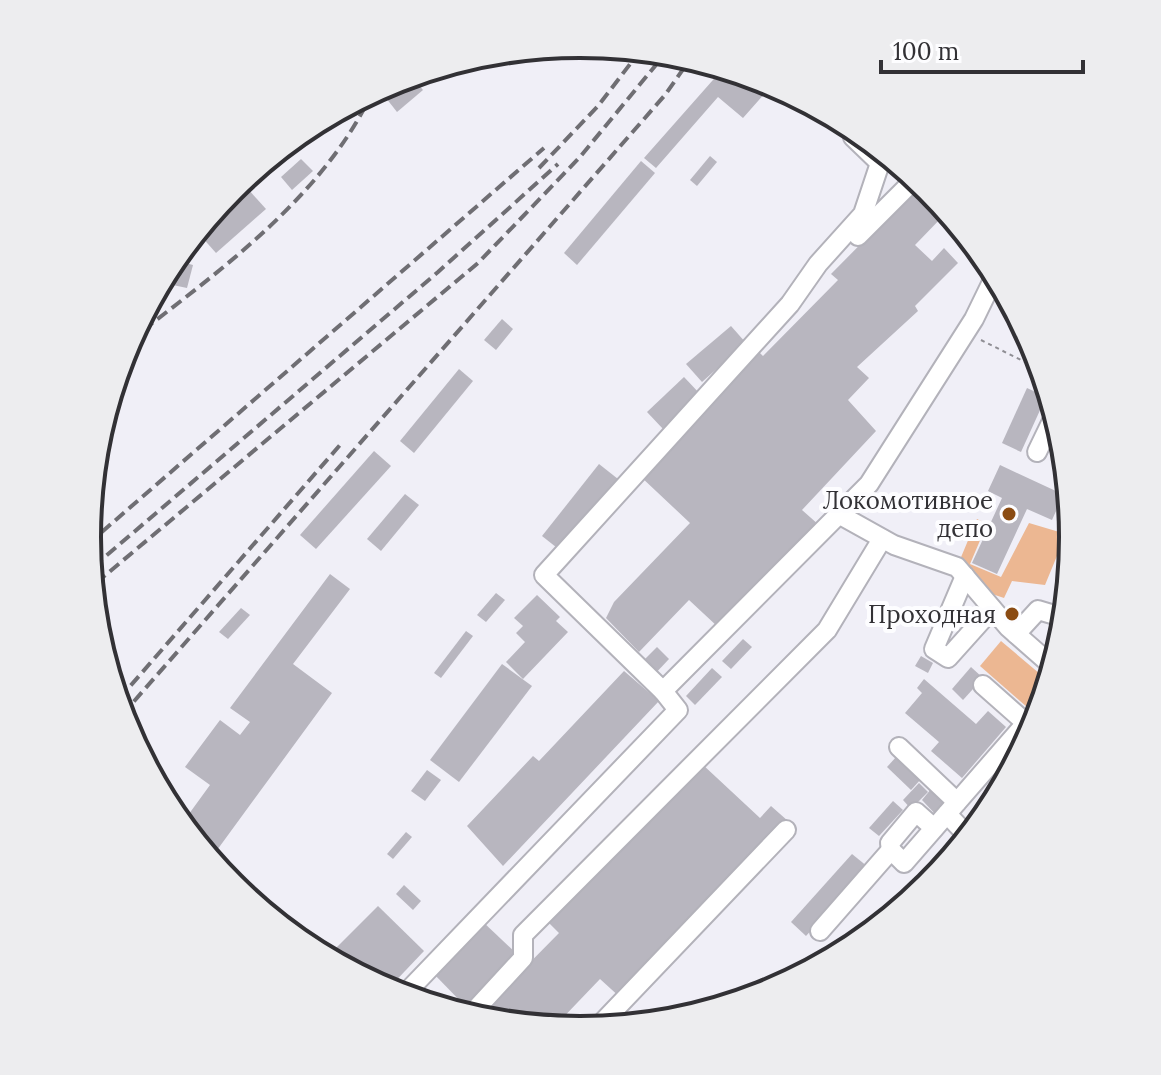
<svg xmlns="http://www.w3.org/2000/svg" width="1161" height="1075" font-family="Lora,serif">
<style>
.green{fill:#ecb792}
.building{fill:#b8b6bf}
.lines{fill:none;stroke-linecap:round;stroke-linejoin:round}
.minor-casing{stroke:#b3b2ba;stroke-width:22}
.path{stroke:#8f8e94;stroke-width:2;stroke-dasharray:4 4;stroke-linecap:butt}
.minor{stroke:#fff;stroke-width:18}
.rail{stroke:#6f6e73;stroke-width:4;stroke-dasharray:12 6;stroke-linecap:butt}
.poi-dot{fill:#8b4c13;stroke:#fdfdff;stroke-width:3}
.labels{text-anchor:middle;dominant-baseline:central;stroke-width:8;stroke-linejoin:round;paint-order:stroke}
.poi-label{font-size:24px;fill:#323135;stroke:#fdfdff;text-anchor:end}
.rim{fill:none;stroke:#323135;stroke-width:4}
</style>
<rect width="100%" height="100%" fill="#f0eff7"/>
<g class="green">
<polygon points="977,519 987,524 970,564 1001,577 1029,523 1066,534 1045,585 1012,581 1004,598 980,590 959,562"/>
<polygon points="1001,641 1046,679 1040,708 1035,714 980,666"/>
</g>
<g class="building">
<polygon points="720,72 773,84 743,118 718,97 656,168 644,158"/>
<polygon points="412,77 423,90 397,112 386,98"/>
<polygon points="710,156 717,162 697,186 690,180"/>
<polygon points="301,159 313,171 292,190 281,177"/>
<polygon points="641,161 655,173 577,265 564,253"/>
<polygon points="921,183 930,189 946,213 915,245 932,261 944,248 958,263 915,306 918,311 857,367 869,378 848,400 876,431 802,510 819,525 718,627 689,600 639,652 606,618 614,602 690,523 640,476 758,351 763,356 838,280 831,274"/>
<polygon points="248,189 266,209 216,253 200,235"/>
<polygon points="182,262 193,265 187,288 168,284"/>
<polygon points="502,319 513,329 496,350 484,340"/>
<polygon points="731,326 746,343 702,382 686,364"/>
<polygon points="459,369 473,381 414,453 400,441"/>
<polygon points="684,377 701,395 664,430 647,412"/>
<polygon points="1027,388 1046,397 1021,452 1002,443"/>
<polygon points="374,451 391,466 316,549 300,535"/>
<polygon points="599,464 618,479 561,551 542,536"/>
<polygon points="1000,465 1058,492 1063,482 1067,503 1061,500 1052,520 1027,509 997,574 972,563 1002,498 988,491"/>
<polygon points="405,494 419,505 381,551 367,539"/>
<polygon points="330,574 350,589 293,664 332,693 212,857 186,818 210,785 185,767 220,720 240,735 250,722 230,708"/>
<polygon points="496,593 505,600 486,622 477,615"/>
<polygon points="537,595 560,617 556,621 568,632 523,679 506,662 525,642 516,633 523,626 514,618"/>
<polygon points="241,608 250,615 228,639 219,632"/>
<polygon points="466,631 473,636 441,678 434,673"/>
<polygon points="743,639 752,647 731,669 722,661"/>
<polygon points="657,647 669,659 653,676 640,664"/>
<polygon points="921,656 933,663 928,673 915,666"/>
<polygon points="502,664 532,686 459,782 430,760"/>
<polygon points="971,667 983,678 963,700 952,689"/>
<polygon points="712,668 722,677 695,705 686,696"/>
<polygon points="624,671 659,701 503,866 467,826 533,756 539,761"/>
<polygon points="924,679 976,724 988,711 1006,727 962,778 931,751 939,742 905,713 922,693 917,688"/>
<polygon points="897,756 921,779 911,790 887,767"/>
<polygon points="702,764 760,818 771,806 788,821 622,999 600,979 555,1026 482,1011 559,933 545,919"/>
<polygon points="427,770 441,780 425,801 411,791"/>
<polygon points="919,783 928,792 911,809 903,800"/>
<polygon points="931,789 949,804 938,817 922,800"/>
<polygon points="893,801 903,810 879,836 869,828"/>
<polygon points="406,832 412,837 393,859 387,854"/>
<polygon points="852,854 868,867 806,936 791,922"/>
<polygon points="404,885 421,901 413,910 396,894"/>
<polygon points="378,906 424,951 387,990 331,953"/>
<polygon points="482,921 519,956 468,1009 432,972"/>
</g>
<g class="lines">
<defs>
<g id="minor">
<polyline points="858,236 915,179"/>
<polyline points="1037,452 1051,423"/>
<polyline points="840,515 894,545 957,567 1008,627 1049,663"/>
<polyline points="1068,522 1071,523"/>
<polyline points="965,576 934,649 948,658 992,609"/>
<polyline points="1016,634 1038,610 1058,616"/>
<polyline points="663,691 544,575 790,304 818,264 863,214 880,163 853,137"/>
<polyline points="899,747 957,802"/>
<polyline points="947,814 965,833"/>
<polyline points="891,850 890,843 916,812 934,828"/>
<polyline points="820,931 891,850 904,863 1026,723 983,685"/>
<polyline points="403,996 678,710 663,691 869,484 974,319 992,282"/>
<polyline points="475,1010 523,958 523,935 827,630 882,539"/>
<polyline points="598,1027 786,830"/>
</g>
</defs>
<use href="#minor" class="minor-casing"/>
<polyline class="path" points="981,340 1041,370"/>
<use href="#minor" class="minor"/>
<g class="rail">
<polyline points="539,168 598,106 637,55"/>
<path d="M129,341C218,272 321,199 371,95"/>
<polyline points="88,544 544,148"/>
<polyline points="93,567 438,272 558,164"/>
<polyline points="96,583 478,263 580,157 660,60"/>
<polyline points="119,699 340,445"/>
<polyline points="122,715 665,95 686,65"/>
</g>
</g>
<g class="poi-dot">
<circle cx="1009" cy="514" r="8"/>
<circle cx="1012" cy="614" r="8"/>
</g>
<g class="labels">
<g class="poi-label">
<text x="993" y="500">Локомотивное<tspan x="993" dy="28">депо</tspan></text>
<text x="996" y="614">Проходная</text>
</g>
</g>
<path d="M0 0H1161V1075H0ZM101 537a479 479 0 1 1 958 0a479 479 0 1 1-958 0Z" fill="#ededef" fill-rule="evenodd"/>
<path class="rim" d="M101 537a479 479 0 1 1 958 0a479 479 0 1 1-958 0Z"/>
<path d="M881 60v12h202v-12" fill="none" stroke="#323135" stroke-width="4"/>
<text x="893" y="60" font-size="24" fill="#323135" stroke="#fdfdff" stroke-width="6" paint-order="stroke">100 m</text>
</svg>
